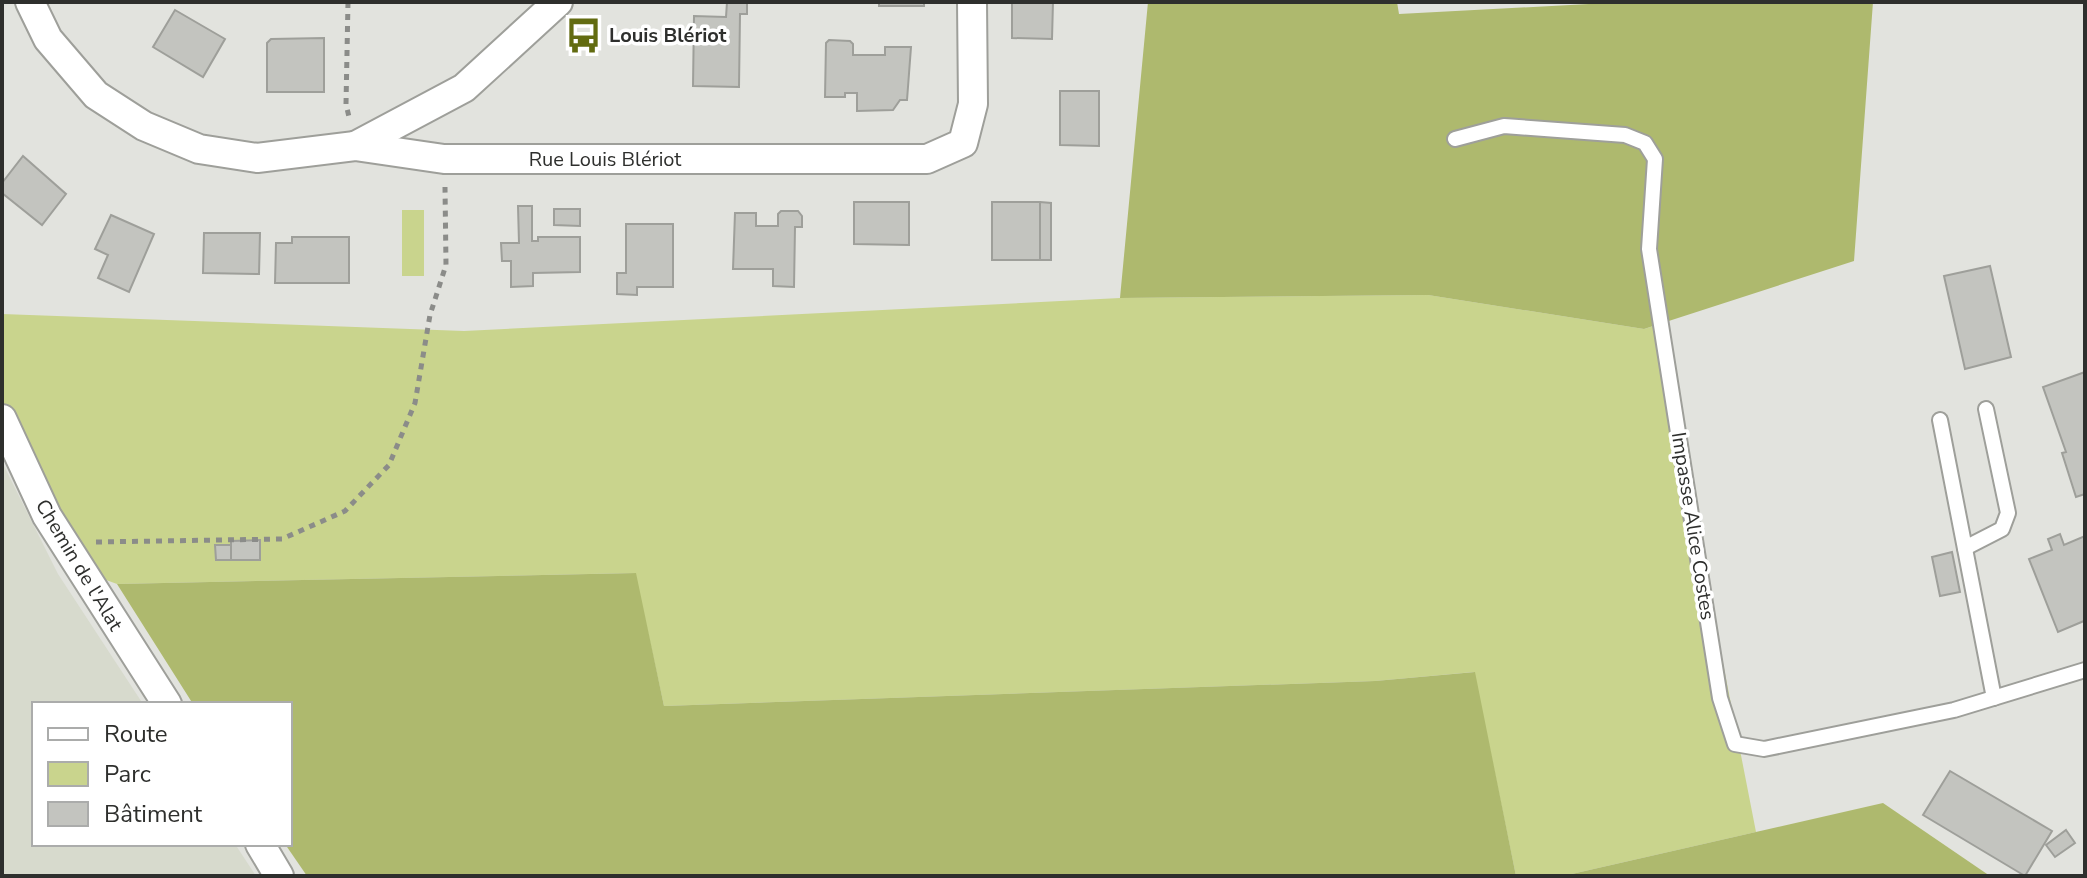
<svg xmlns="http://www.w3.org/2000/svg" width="2087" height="878" font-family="'Nunito Sans',sans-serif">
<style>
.built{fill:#d7dacd}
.green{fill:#c9d48d}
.forest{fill:#aeb96e}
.building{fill:#c3c4bf;stroke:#9e9f9a;stroke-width:2}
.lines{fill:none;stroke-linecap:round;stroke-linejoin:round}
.lane-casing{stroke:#9e9f9a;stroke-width:18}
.street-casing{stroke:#9e9f9a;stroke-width:32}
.path{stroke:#8b8c89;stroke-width:5;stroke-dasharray:6 6;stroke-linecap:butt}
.lane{stroke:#fff;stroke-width:14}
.street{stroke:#fff;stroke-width:28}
.labels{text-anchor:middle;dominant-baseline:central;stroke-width:7;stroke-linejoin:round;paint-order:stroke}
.poi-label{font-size:20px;font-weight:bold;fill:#2e2f2d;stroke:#fff;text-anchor:start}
.street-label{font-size:20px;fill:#2e2f2d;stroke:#fff}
</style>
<rect width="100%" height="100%" fill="#e2e3de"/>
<polygon class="built" points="2,462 58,574 143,704 34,704 34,844 235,844 256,876 2,876"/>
<g class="green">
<rect x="402" y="210" width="22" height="66"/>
<polygon points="1428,295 1644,329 1657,325 1756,832 1563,876 1516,876 1474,672 1375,681 664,706 635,573 117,584 79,570 35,495 2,397 2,314 464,331 1120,298"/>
</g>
<g class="forest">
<polygon points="1148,2 1397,2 1399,14 1626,2 1873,2 1854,261 1644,329 1428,295 1120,298"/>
<polygon points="636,573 664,706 1375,681 1475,672 1516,876 307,876 285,844 290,844 290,704 193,704 117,584"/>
<polygon points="1883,803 1990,876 1563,876"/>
</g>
<g class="building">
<polygon points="727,2 747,2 747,14 740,14 739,87 693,86 694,16 726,17"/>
<rect x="879" y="2" width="45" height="4"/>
<polygon points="1012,2 1053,2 1052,39 1012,38"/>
<polygon points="175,10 225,39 203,77 153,47"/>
<polygon points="324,38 324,92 267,92 267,43 271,39"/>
<polygon points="829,40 850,41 853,44 853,55 885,55 885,47 911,47 907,100 900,100 893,110 857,111 857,93 845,93 845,97 825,97 826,43"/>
<polygon points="1060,91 1099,91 1099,146 1060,145"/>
<polygon points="23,156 66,194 42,225 2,193 2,183"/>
<polygon points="854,202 909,202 909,245 854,244"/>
<rect x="992" y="202" width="48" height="58"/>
<polygon points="1040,202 1051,203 1051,260 1040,260"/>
<polygon points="518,206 532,206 532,241 538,241 538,237 580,237 580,272 533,273 533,286 511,287 511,261 502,261 501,243 519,243"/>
<polygon points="554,209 580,209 580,226 554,225"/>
<polygon points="781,211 798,211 802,216 802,227 795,227 794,287 773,286 773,269 733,269 735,213 756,213 756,226 778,226 778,214"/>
<polygon points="111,215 154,234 129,292 98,278 108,255 95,249"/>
<polygon points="626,224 673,224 673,287 637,287 637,295 617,294 617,273 626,273"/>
<polygon points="204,233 260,233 259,274 203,273"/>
<polygon points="292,237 349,237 349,283 275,283 276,243 292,243"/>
<polygon points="1990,266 2011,357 1965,369 1944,276"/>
<polygon points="2085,372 2085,494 2076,497 2062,453 2066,452 2043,387"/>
<polygon points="2060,534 2064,545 2085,536 2085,625 2084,621 2058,632 2029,559 2052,550 2048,539"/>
<polygon points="260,540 260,560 231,560 231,541"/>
<polygon points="215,545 231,545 231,560 216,560"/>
<polygon points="1952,552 1960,592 1940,596 1932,557"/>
<polygon points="1950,771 2052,831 2025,876 1923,815"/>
<polygon points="2066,830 2075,843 2055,857 2046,845"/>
</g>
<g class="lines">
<defs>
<g id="lane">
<polyline points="1455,139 1504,126 1625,135 1645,143 1655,159 1649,249 1720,698 1735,744 1764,749 1954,710 2085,670"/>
<polyline points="1940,420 1994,698"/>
<polyline points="1965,548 2002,529 2008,513 1986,409"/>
</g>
<g id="street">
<polyline points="30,2 48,39 96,95 144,126 199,149 257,158 355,146 444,159 927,159 963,143 973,104 972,2"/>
<polyline points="355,146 464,88 558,2"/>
<polyline points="2,419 47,516 167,704"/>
<polyline points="260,844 279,876"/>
</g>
</defs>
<use href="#lane" class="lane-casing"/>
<use href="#street" class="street-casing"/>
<g class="path">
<polyline points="348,2 346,104 349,117"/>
<polyline points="96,542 282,539 345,511 389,465 415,403 430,315 446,265 445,187"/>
</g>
<use href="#lane" class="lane"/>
<use href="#street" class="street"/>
</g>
<defs>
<symbol id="bus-bare" viewBox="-9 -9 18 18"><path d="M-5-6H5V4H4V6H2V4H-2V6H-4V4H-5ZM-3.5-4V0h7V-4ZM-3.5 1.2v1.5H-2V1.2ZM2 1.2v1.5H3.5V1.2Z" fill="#626b10" stroke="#fff" stroke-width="2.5" paint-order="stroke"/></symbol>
</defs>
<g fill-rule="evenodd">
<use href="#bus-bare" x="558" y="10" width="51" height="51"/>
</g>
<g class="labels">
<g class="poi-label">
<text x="609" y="35">Louis Blériot</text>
</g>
<g class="street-label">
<text x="605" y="159">Rue Louis Blériot</text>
<text transform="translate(1693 526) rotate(81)">Impasse Alice Costes</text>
<text transform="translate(79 565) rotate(59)">Chemin de l'Alat</text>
</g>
</g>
<rect width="2087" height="878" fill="none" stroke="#2e2f2d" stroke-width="8"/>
<rect x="32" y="702" width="260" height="144" fill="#ffffff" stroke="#abacab" stroke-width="2"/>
<rect x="48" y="728" width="40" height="12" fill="#ffffff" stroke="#abacab" stroke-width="2"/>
<text x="104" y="742" font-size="24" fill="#2e2f2d">Route</text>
<rect x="48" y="762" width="40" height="24" fill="#c9d48d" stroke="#abacab" stroke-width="2"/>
<text x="104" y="782" font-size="24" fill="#2e2f2d">Parc</text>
<rect x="48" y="802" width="40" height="24" fill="#c3c4bf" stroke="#abacab" stroke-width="2"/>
<text x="104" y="822" font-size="24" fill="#2e2f2d">Bâtiment</text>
</svg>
